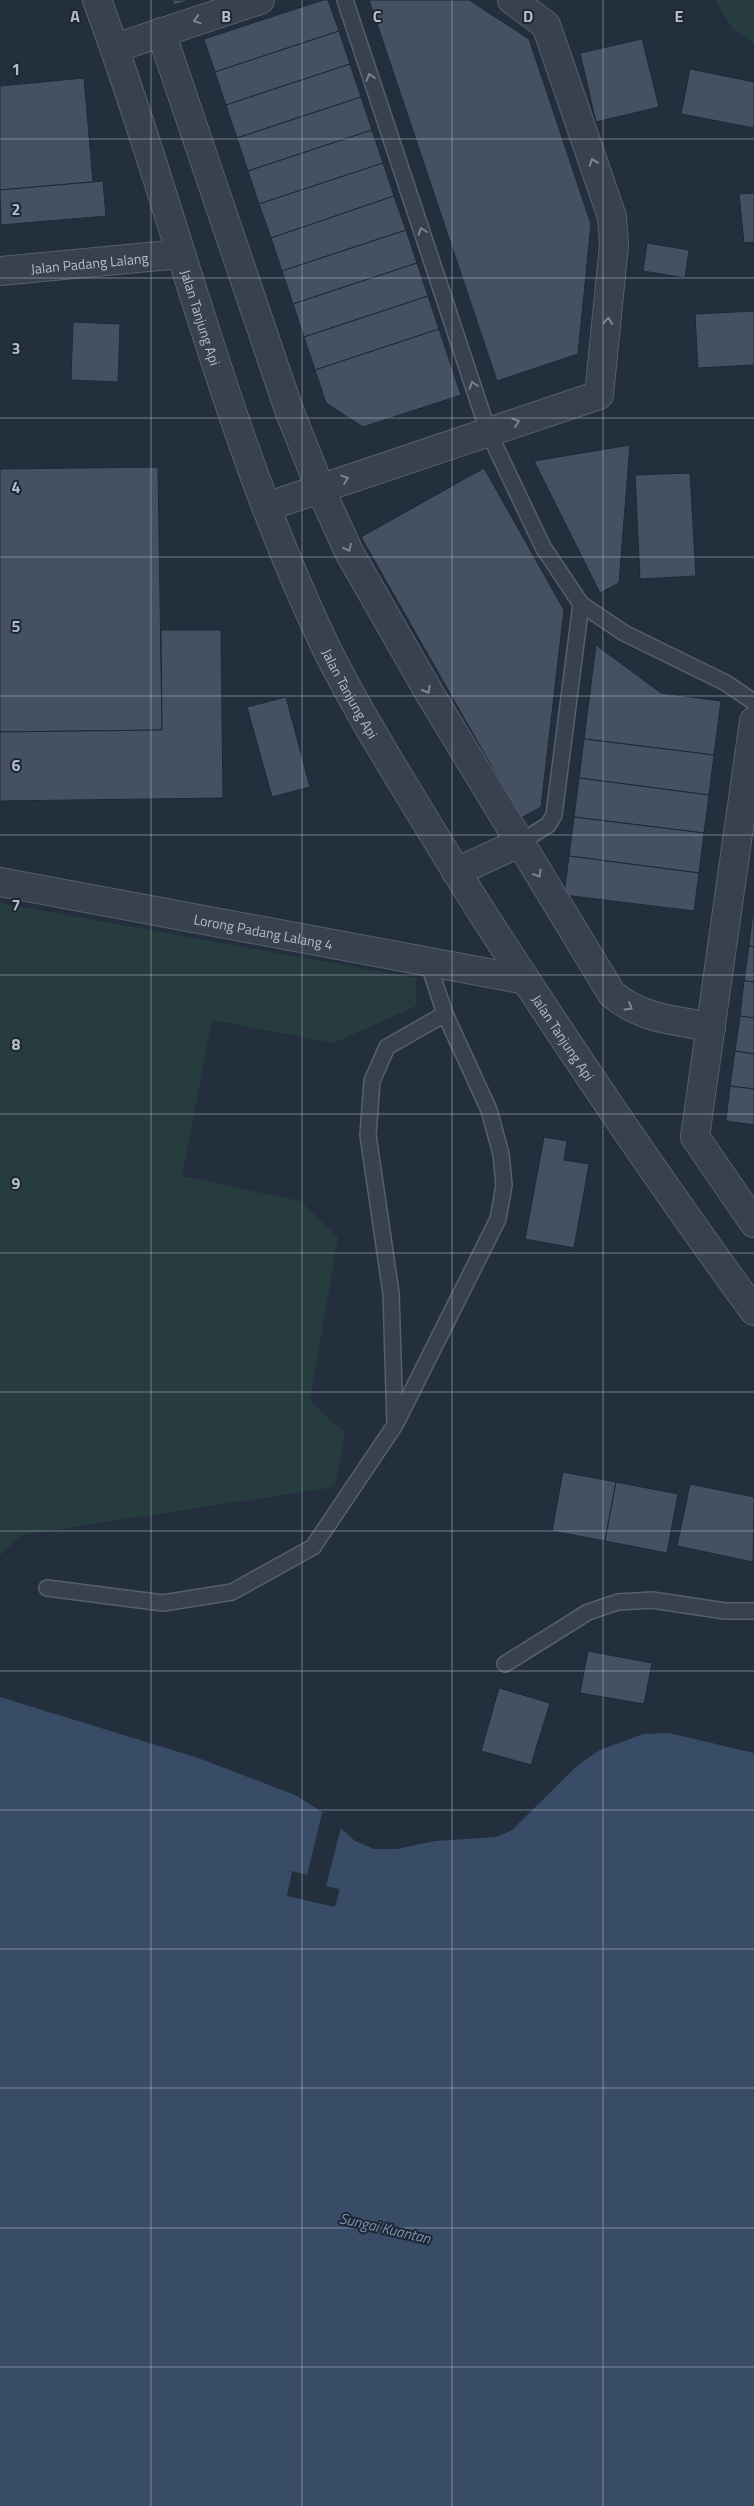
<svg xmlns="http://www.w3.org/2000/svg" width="754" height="2506" font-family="'Titillium Web',sans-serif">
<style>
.green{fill:#263c3f}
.water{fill:#394c67}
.pier{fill:#242f3e}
.building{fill:#455162;stroke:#1f2835}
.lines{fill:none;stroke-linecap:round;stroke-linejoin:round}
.service-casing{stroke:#565f6c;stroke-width:18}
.minor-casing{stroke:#565f6c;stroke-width:30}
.tertiary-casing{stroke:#565f6c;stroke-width:30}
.service{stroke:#38414e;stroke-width:15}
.minor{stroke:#38414e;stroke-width:28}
.tertiary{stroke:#38414e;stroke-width:28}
.oneway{stroke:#7c8592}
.grid{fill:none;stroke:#b4bcc9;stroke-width:1;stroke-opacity:0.55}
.labels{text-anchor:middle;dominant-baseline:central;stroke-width:4;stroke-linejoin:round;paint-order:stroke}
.street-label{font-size:14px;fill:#b4bcc9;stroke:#1d2633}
.water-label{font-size:15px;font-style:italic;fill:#7c92b1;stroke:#1d2633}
.grid-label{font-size:16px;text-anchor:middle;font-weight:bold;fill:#b4bcc9;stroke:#1d2633;stroke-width:4;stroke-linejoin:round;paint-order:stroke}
</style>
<rect width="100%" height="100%" fill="#242f3e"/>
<g class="green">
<polygon points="715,0 754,0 754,44 732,28"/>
<polygon points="0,903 416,978 416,1006 334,1043 212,1020 182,1176 300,1201 338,1237 310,1401 345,1433 335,1487 21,1535 0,1555"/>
</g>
<polygon class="water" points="0,1697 198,1758 295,1795 322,1812 355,1841 374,1849 397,1849 435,1841 496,1837 512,1830 578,1765 600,1750 643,1734 669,1733 754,1753 754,2506 0,2506"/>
<polygon class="pier" points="323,1809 342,1824 326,1886 340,1889 335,1907 287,1896 292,1871 307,1875"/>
<g class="building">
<polygon points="172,0 191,0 174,5"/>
<polygon points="323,0 328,0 339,31 215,72 204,39"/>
<polygon points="369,0 469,0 529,39 591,224 578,354 497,381"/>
<polygon points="339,31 350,64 226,105 215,72"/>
<polygon points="642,39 659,107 596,122 580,53"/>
<polygon points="350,64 361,97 237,138 226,105"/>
<polygon points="690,69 754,82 754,128 681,114"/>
<polygon points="84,78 93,182 0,190 0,86"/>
<polygon points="361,97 372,130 248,171 237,138"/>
<polygon points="372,130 383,163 259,204 248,171"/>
<polygon points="383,163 394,196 271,238 259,204"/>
<polygon points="103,181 106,216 1,225 0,190"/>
<polygon points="754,193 754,242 744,243 739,194"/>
<polygon points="394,196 406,230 282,271 271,238"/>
<polygon points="406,230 417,263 293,304 282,271"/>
<polygon points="647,243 689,250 685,278 643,271"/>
<polygon points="417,263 428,296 304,337 293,304"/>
<polygon points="428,296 439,329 315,370 304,337"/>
<polygon points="754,311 754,365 698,368 695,314"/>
<polygon points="73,322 120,324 118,382 71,380"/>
<polygon points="439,329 461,395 363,427 326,403 315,370"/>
<polygon points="630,445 619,583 600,593 534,461"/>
<polygon points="158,467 162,730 0,732 0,469"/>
<polygon points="484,468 564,610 541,807 521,818 361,537"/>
<polygon points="690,473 696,576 640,579 635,475"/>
<polygon points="161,630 221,630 223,798 0,801 0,732 162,730"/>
<polygon points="596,645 661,693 721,701 714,755 584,739"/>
<polygon points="286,697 310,787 272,797 247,707"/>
<polygon points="584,739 714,755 709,795 579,778"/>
<polygon points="579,778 709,795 704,833 574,817"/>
<polygon points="574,817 704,833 699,873 569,856"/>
<polygon points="569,856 699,873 694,911 564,895"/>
<polygon points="753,911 754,911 754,947 749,946"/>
<polygon points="749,946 754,947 754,982 744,981"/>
<polygon points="744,981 754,982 754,1018 740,1016"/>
<polygon points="740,1016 754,1018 754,1054 735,1051"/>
<polygon points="735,1051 754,1054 754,1089 730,1086"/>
<polygon points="730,1086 754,1089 754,1125 726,1121"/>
<polygon points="544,1137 567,1141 564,1160 589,1164 574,1248 525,1239"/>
<polygon points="563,1472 616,1482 605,1541 552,1531"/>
<polygon points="616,1482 678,1494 667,1553 605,1541"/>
<polygon points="690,1484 754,1497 753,1562 677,1546"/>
<polygon points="588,1651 652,1663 644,1704 580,1693"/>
<polygon points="499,1688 550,1703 531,1765 481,1751"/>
</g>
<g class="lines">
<defs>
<g id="service">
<polyline points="345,0 488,431 543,547 581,604 624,633 726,683 754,702"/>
<polyline points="519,843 548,825 554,815 581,604"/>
<polyline points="395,1424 391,1293 368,1135 372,1081 387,1047 445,1014"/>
<polyline points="47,1588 163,1603 232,1592 313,1547 395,1425 498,1219 504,1185 501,1154 489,1110 445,1014 428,962"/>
<polyline points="505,1664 588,1612 618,1602 652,1600 725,1611 754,1611"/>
</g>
<g id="minor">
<path d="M161,32L289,410L320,488L349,552L430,694L612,994C642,1019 673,1020 711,1027"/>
<polyline points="115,48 260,0"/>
<polyline points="266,507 599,395 614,245 612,217 546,25 512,0"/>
<polyline points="754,721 695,1137 754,1223"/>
<polyline points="456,872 519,843"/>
<path id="s1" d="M0,882L526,980"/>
</g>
<g id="tertiary">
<path id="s2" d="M97,0C175,211 225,433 321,637C344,686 372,733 400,779C430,828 459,877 490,925C574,1055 662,1185 754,1311"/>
<path id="s3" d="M0,271L180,254"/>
</g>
</defs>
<use href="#service" class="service-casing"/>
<use href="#minor" class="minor-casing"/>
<use href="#tertiary" class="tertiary-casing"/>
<use href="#service" class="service"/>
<use href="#minor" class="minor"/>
<use href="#tertiary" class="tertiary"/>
</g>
<defs><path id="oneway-chevron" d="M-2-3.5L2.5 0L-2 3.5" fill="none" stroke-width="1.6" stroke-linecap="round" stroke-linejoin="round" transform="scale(1.25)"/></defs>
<g class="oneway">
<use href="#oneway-chevron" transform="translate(197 20) rotate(162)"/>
<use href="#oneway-chevron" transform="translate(370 77) rotate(-108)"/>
<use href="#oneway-chevron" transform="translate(593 162) rotate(-109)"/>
<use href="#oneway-chevron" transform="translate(422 231) rotate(-108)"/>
<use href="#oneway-chevron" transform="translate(608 321) rotate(-85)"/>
<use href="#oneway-chevron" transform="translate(473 385) rotate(-108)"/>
<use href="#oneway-chevron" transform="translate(516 422) rotate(-19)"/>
<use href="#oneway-chevron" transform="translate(345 479) rotate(-19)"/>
<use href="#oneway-chevron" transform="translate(348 548) rotate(64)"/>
<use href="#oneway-chevron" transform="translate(427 690) rotate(60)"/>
<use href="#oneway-chevron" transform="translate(538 874) rotate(59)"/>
<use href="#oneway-chevron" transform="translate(629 1007) rotate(30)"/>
</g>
<path class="grid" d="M151,0V2506M302,0V2506M452,0V2506M603,0V2506M0,139H754M0,278H754M0,418H754M0,557H754M0,696H754M0,835H754M0,975H754M0,1114H754M0,1253H754M0,1392H754M0,1531H754M0,1671H754M0,1810H754M0,1949H754M0,2088H754M0,2228H754M0,2367H754"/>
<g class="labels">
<g class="street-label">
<text stroke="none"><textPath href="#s3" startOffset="90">Jalan Padang Lalang</textPath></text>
<text stroke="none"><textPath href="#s2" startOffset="334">Jalan Tanjung Api</textPath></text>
<text stroke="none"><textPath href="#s2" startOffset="739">Jalan Tanjung Api</textPath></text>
<text stroke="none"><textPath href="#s1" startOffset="268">Lorong Padang Lalang 4</textPath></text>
<text stroke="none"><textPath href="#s2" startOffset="1144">Jalan Tanjung Api</textPath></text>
</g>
<g class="water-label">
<text transform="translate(385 2228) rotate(13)">Sungai Kuantan</text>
</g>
</g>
<g class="grid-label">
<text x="75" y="22">A</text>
<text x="226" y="22">B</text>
<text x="377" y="22">C</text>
<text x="528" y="22">D</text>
<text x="679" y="22">E</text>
<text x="16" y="75">1</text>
<text x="16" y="215">2</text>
<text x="16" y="354">3</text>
<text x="16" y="493">4</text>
<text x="16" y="632">5</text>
<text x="16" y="771">6</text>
<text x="16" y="911">7</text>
<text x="16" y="1050">8</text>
<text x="16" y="1189">9</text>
</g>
</svg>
